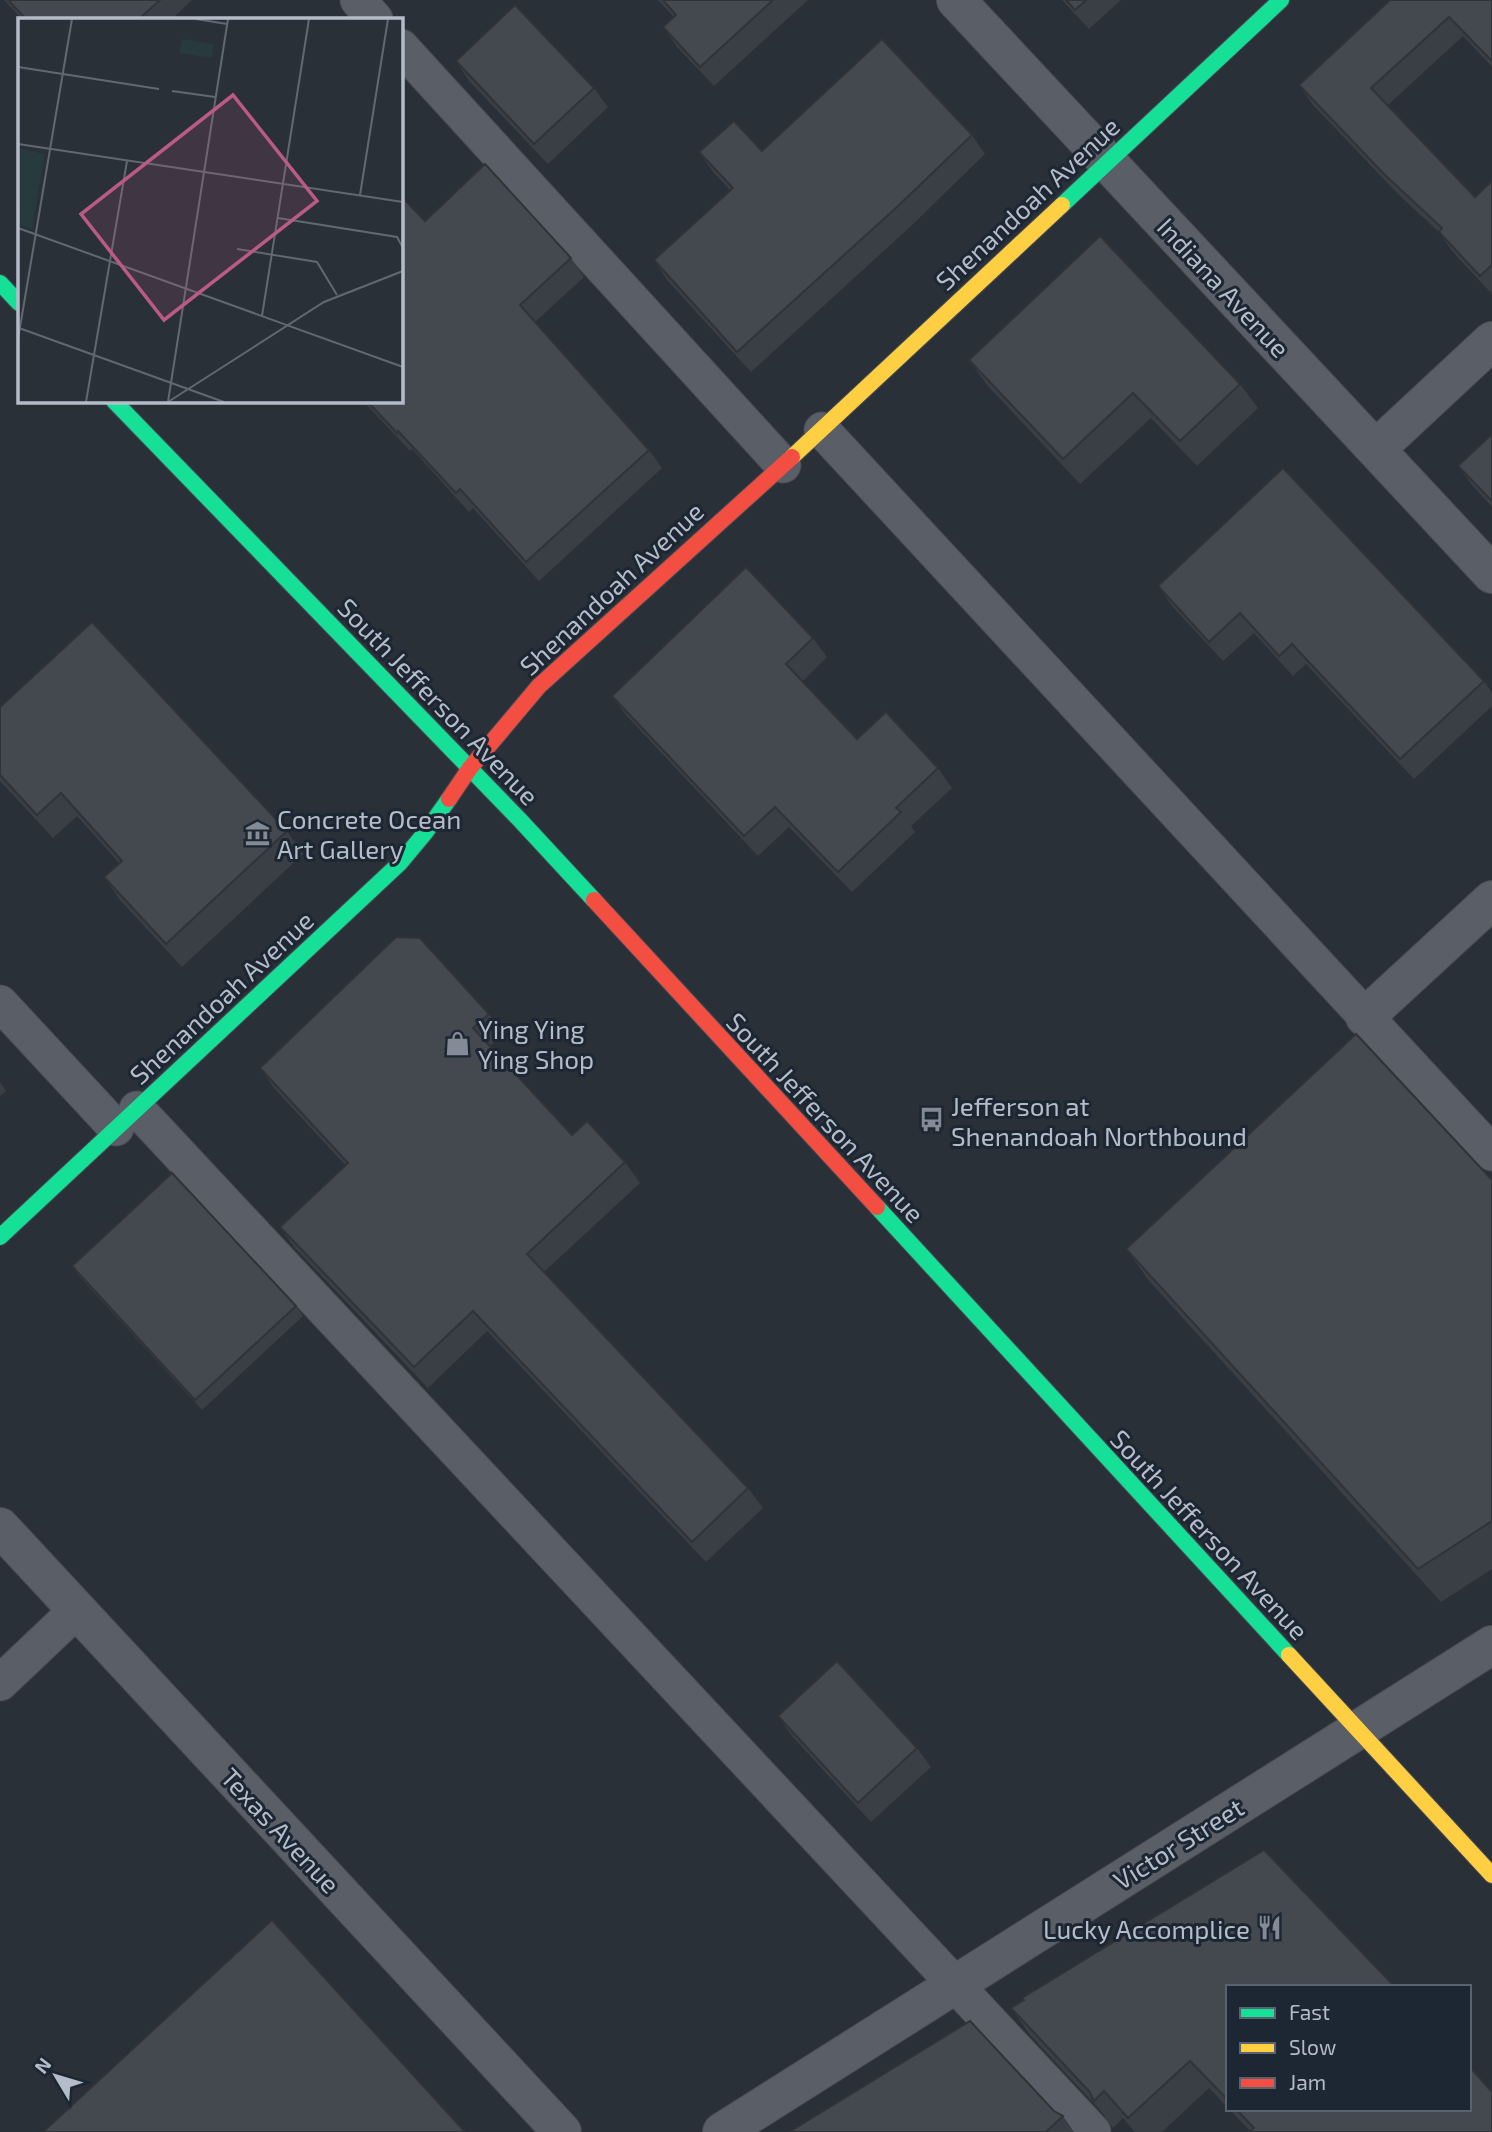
<svg xmlns="http://www.w3.org/2000/svg" width="1492" height="2132" font-family="'Exo 2',sans-serif">
<style>
.lines{fill:none;stroke-linecap:round;stroke-linejoin:round}
.lane-casing{stroke:#484c53;stroke-width:37}
.street-casing{stroke:#484c53;stroke-width:40}
.fast-casing{stroke:#484c53;stroke-width:18}
.slow-casing{stroke:#484c53;stroke-width:18}
.jam-casing{stroke:#484c53;stroke-width:18}
.lane{stroke:#5a5e66;stroke-width:35}
.street{stroke:#5a5e66;stroke-width:38}
.fast{stroke:#16e098;stroke-width:16}
.slow{stroke:#ffcf43;stroke-width:16}
.jam{stroke:#f24e42;stroke-width:16}
.wall{fill:#3a3f45}
.building{fill:#444950;stroke:#303338;stroke-width:2}
.labels{text-anchor:middle;dominant-baseline:central;stroke-width:6;stroke-linejoin:round;paint-order:stroke}
.street-label{font-size:26px;fill:#b4bcc9;stroke:#1d2633}
.poi-label{font-size:26px;fill:#b4bcc9;stroke:#1d2633;text-anchor:start}
.inset-road{fill:none;stroke:#616872;stroke-width:2}
.view{fill:#bc5a87;fill-opacity:0.15;stroke:#bc5a87;stroke-width:3.5}
.inset-edge{fill:none;stroke:#b4bcc9;stroke-width:3.5}
</style>
<rect width="100%" height="100%" fill="#2a3038"/>
<g class="lines">
<defs>
<g id="lane">
<polyline points="358,0 375,19"/>
<polyline points="401,47 783,465"/>
<polyline points="822,430 1492,1153"/>
<polyline points="0,1003 116,1128"/>
<polyline points="137,1109 1093,2132"/>
<polyline points="0,1683 77,1610"/>
</g>
<g id="street">
<polyline points="956,0 1492,574"/>
<polyline points="1376,449 1492,341"/>
<polyline points="1365,1017 1492,900"/>
<polyline points="0,1527 562,2132"/>
<polyline points="722,2132 1492,1645"/>
</g>
<g id="fast">
<polyline points="1062,205 1281,0"/>
<polyline points="0,283 19,303"/>
<polyline points="114,401 519,819 594,900"/>
<polyline points="877,1207 1289,1655"/>
<polyline points="0,1237 400,863 425,833 449,799"/>
</g>
<g id="slow">
<polyline points="792,457 1062,205"/>
<polyline points="1289,1655 1492,1875"/>
</g>
<g id="jam">
<polyline points="449,799 470,768 539,686 792,457"/>
<polyline points="594,900 877,1207"/>
</g>
</defs>
<use href="#lane" class="lane-casing"/>
<use href="#street" class="street-casing"/>
<use href="#fast" class="fast-casing"/>
<use href="#slow" class="slow-casing"/>
<use href="#jam" class="jam-casing"/>
<use href="#lane" class="lane"/>
<use href="#street" class="street"/>
<use href="#fast" class="fast"/>
<use href="#slow" class="slow"/>
<use href="#jam" class="jam"/>
</g>
<g class="wall">
<polygon points="4,0 192,0 172,19 22,19"/>
<polygon points="658,0 808,0 714,86 677,47 663,27 674,17"/>
<polygon points="1062,0 1121,0 1089,29"/>
<polygon points="1390,0 1492,0 1492,67 1463,36 1388,105 1475,197 1492,181 1492,294 1452,251 1439,232 1398,194 1313,105 1299,85"/>
<polygon points="456,61 594,88 608,107 548,164 469,81"/>
<polygon points="972,135 985,154 910,227 751,372 667,280 654,260 730,190 713,172 699,152 762,151"/>
<polygon points="425,221 571,258 584,277 535,322 649,450 662,468 539,581 473,508 469,512 412,449 410,451 363,401 401,401"/>
<polygon points="969,360 1240,384 1258,408 1197,466 1151,418 1080,484 987,385"/>
<polygon points="1492,434 1492,507 1472,485 1458,466"/>
<polygon points="1158,586 1484,681 1492,693 1492,706 1414,779 1306,664 1293,676 1254,633 1223,661 1172,606"/>
<polygon points="813,638 827,657 802,682 857,739 938,768 952,788 911,826 915,832 852,892 789,827 758,856 626,715 612,696"/>
<polygon points="0,707 287,831 303,854 182,967 120,900 104,877 119,863 77,816 53,838 0,781"/>
<polygon points="489,1014 503,1034 490,1046 572,1135 625,1162 640,1183 544,1272 748,1488 763,1508 706,1562 487,1331 428,1388 294,1247 280,1227 346,1166 274,1088 260,1068"/>
<polygon points="0,1082 6,1091 0,1096"/>
<polygon points="1492,1180 1492,1569 1441,1602 1150,1282 1126,1249"/>
<polygon points="72,1266 296,1306 303,1316 202,1410 79,1276"/>
<polygon points="778,1716 917,1748 931,1767 871,1822 792,1736"/>
<polygon points="1228,1987 1228,2108 1209,2088 1162,2132 1135,2132 1123,2118 1113,2128 1100,2110 1030,2035 1011,2008"/>
<polygon points="1229,2109 1469,2109 1250,2131"/>
<polygon points="1054,2111 1063,2116 1074,2132 789,2132"/>
</g>
<g class="building">
<polygon points="8,0 160,0 139,19 26,19"/>
<polygon points="663,0 773,0 700,67 663,27 676,15"/>
<polygon points="1066,0 1086,0 1075,10"/>
<polygon points="1390,0 1492,0 1492,61 1449,17 1371,88 1475,197 1492,181 1492,265 1480,276 1439,232 1442,228 1384,174 1299,85"/>
<polygon points="515,5 594,88 534,144 456,61"/>
<polygon points="882,39 972,135 897,207 737,352 654,260 733,188 699,152 734,121 762,151"/>
<polygon points="485,164 571,258 520,305 649,450 526,562 460,489 456,493 398,431 397,433 367,401 401,401 401,196 425,221"/>
<polygon points="1100,236 1240,384 1180,441 1133,393 1063,459 969,360"/>
<polygon points="1492,434 1492,501 1458,466"/>
<polygon points="1283,468 1484,681 1400,759 1292,644 1279,656 1240,613 1209,642 1158,586"/>
<polygon points="746,567 813,638 786,664 857,739 886,712 938,768 896,808 901,812 838,872 775,807 744,836 612,696"/>
<polygon points="92,622 287,831 166,944 104,877 122,861 61,793 37,815 0,775 0,707"/>
<polygon points="396,937 420,938 489,1014 473,1028 572,1135 587,1121 625,1162 527,1254 748,1488 692,1542 473,1311 414,1367 280,1227 348,1163 260,1068"/>
<polygon points="1356,1034 1492,1180 1492,1521 1418,1569 1126,1249"/>
<polygon points="172,1173 296,1306 195,1400 72,1266"/>
<polygon points="837,1661 917,1748 858,1803 778,1716"/>
<polygon points="1264,1850 1395,1987 1228,1987 1228,2100 1190,2061 1128,2118 1104,2091 1094,2101 1089,2091 1011,2008 1024,2000 1022,1998"/>
<polygon points="272,1920 465,2132 43,2132"/>
<polygon points="970,2021 1054,2111 1063,2116 1046,2132 789,2132"/>
<polygon points="1469,2066 1492,2092 1492,2132 1249,2132 1254,2128 1236,2109 1469,2109"/>
</g>
<defs>
<symbol id="museum-bare" viewBox="-9 -9 18 18"><path d="M0-6L6-3V-2H-6V-3ZM-5-1h2V3h-2ZM-1-1h2V3h-2ZM3-1h2V3H3ZM-6 4H6V6H-6Z" fill="#848b96" stroke="#1d2633" stroke-width="2.5" paint-order="stroke"/></symbol>
<symbol id="shop-bare" viewBox="-9 -9 18 18"><path d="M-5-2.5h2.3a2.7 3.5 0 0 1 5.4 0H5L5.5 6h-11ZM-1.5-2.5h3a1.5 2.3 0 0 0-3 0Z" fill="#848b96" stroke="#1d2633" stroke-width="2.5" paint-order="stroke"/></symbol>
<symbol id="bus-bare" viewBox="-9 -9 18 18"><path d="M-5-6H5V4H4V6H2V4H-2V6H-4V4H-5ZM-3.5-4V0h7V-4ZM-3.5 1.2v1.5H-2V1.2ZM2 1.2v1.5H3.5V1.2Z" fill="#848b96" stroke="#1d2633" stroke-width="2.5" paint-order="stroke"/></symbol>
<symbol id="restaurant-bare" viewBox="-9 -9 18 18"><path d="M-5-6h1v4h1v-4h1v4h1v-4h1v5L-1.5 .5V6h-2V.5L-5-1ZM5-6V6H3V1.5H1.5Q1.5-4 5-6Z" fill="#848b96" stroke="#1d2633" stroke-width="2.5" paint-order="stroke"/></symbol>
</defs>
<g fill-rule="evenodd">
<use href="#museum-bare" x="240" y="816" width="35" height="35"/>
<use href="#shop-bare" x="440" y="1026" width="35" height="35"/>
<use href="#bus-bare" x="914" y="1102" width="35" height="35"/>
<use href="#restaurant-bare" x="1252" y="1910" width="35" height="35"/>
</g>
<g class="labels">
<g class="street-label">
<text transform="translate(1027 203) rotate(-43)">Shenandoah Avenue</text>
<text transform="translate(1224 287) rotate(47)">Indiana Avenue</text>
<text transform="translate(611 588) rotate(-43)">Shenandoah Avenue</text>
<text transform="translate(439 701) rotate(46)">South Jefferson Avenue</text>
<text transform="translate(221 997) rotate(-43)">Shenandoah Avenue</text>
<text transform="translate(826 1117) rotate(47)">South Jefferson Avenue</text>
<text transform="translate(1210 1534) rotate(47)">South Jefferson Avenue</text>
<text transform="translate(281 1830) rotate(47)">Texas Avenue</text>
<text transform="translate(1178 1843) rotate(-32)">Victor Street</text>
</g>
<g class="poi-label">
<text x="277" y="818">Concrete Ocean<tspan x="277" dy="30">Art Gallery</tspan></text>
<text x="478" y="1028">Ying Ying<tspan x="478" dy="30">Ying Shop</tspan></text>
<text x="951" y="1105">Jefferson at<tspan x="951" dy="30">Shenandoah Northbound</tspan></text>
<text x="1250" y="1928" text-anchor="end">Lucky Accomplice</text>
</g>
</g>
<g transform="translate(18 18)">
<rect width="385" height="385" fill="#2a3038"/>
<path d="M164,21L196,26L194,40L161,35Z" fill="#273a3e"/>
<path d="M0,130L27,136L14,211L0,206Z" fill="#273a3e"/>
<path d="M0,143L13,149L8,176L18,179L14,199L4,197L3,205Z" fill="#273a3e"/>
<path class="inset-road" d="M178,1L209,6M0,49L141,71M154,73L197,79M0,126L385,184M342,177L370,1M260,200L379,219L385,230M0,210L385,349M219,231L299,244L319,277M244,298L291,1M1,310L206,384M0,321L54,1M68,384L109,143M150,384L210,1M150,384L306,284L385,253"/>
<path class="view" d="M215,77L299,183L146,302L63,196Z"/>
<rect width="385" height="385" class="inset-edge"/>
</g>
<rect x="1226" y="1985" width="245" height="126" fill="#1d2633" stroke="#59626f" stroke-width="2"/>
<rect x="1240" y="2008" width="35" height="10" fill="#16e098" stroke="#59626f" stroke-width="2"/>
<text x="1289" y="2020" font-size="21" fill="#b4bcc9">Fast</text>
<rect x="1240" y="2043" width="35" height="10" fill="#ffcf43" stroke="#59626f" stroke-width="2"/>
<text x="1289" y="2055" font-size="21" fill="#b4bcc9">Slow</text>
<rect x="1240" y="2078" width="35" height="10" fill="#f24e42" stroke="#59626f" stroke-width="2"/>
<text x="1289" y="2090" font-size="21" fill="#b4bcc9">Jam</text>
<g transform="translate(56 2076) rotate(308)" stroke="#1d2633" stroke-width="5" paint-order="stroke">
<path d="M0-5L12 26L0 18L-12 26Z" fill="#b4bcc9"/>
<text y="-10" font-size="19" font-weight="bold" text-anchor="middle" fill="#b4bcc9">N</text>
</g>
</svg>
